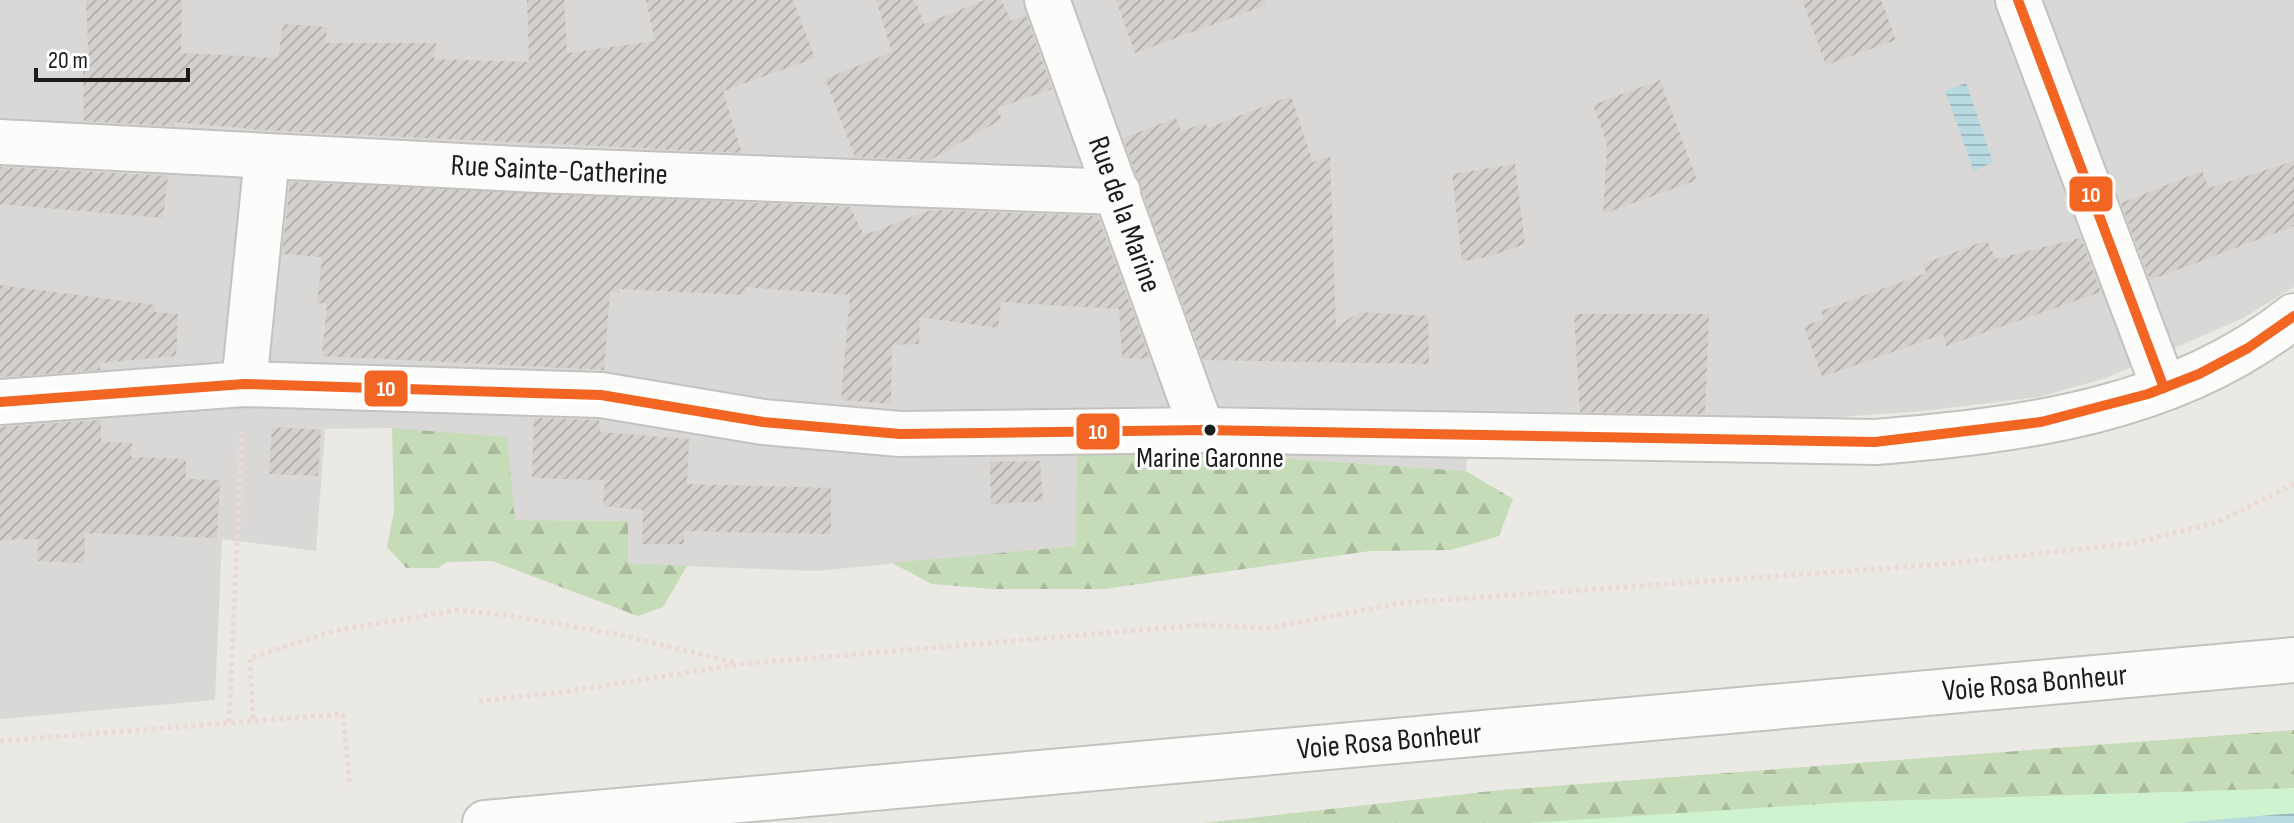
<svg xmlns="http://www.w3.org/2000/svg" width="2294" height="823" font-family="'Sofia Sans Condensed',sans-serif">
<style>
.residential{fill:#dad8d6}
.forest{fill:url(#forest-firs)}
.park{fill:#d0f3cf}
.water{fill:url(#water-rules)}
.building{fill:url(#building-hatch)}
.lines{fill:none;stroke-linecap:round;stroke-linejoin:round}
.minor-casing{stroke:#c3c2c0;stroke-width:48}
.path{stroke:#ebd9d6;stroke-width:5;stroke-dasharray:4 4;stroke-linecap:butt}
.minor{stroke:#fcfcfb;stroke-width:44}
.bus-1-casing{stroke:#fff;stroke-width:16}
.bus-1{stroke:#f26522;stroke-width:10}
.bus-dot{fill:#1c1c1c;stroke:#fff;stroke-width:3}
.labels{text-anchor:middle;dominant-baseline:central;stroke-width:6;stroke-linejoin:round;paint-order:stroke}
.bus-label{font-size:28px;fill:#1c1c1c;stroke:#fff}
.street-label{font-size:30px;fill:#1c1c1c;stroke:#fff}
.line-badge{stroke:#fff;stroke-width:3}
.badge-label{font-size:22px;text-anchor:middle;font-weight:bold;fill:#fff}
</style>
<defs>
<pattern id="forest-firs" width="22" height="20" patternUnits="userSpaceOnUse" patternTransform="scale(2)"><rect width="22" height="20" fill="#c6dbb7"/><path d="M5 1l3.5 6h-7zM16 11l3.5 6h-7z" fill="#aabb9d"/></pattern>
<pattern id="water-rules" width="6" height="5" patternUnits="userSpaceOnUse" patternTransform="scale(2)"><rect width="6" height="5" fill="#b6dae0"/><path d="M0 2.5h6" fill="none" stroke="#9cbac0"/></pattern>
<pattern id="building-hatch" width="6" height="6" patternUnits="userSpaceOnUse" patternTransform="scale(2)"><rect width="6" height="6" fill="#d3d0cd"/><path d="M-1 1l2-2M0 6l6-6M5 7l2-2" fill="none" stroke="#b5b2af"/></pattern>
</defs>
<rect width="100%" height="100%" fill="#ebe9e4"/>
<polygon class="residential" points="0,0 2294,0 2294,287 2243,318 2106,378 2039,397 1923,411 1730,425 1471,419 1466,471 1195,452 1078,455 1076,546 816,571 628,564 627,521 515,520 392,428 325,429 316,551 222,539 215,700 0,719"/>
<g class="forest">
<polygon points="392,428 507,437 515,520 628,521 628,563 687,566 663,607 638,616 492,561 447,562 438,568 406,568 387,547 394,511"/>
<polygon points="1195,452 1466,471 1513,499 1499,536 1451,550 1370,551 1104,589 994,589 932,584 892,563 1076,546 1077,455"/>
<polygon points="2294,730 2294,813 2180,823 1204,823 1501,790"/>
</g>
<polygon class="park" points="2294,788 2294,823 1527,823 1850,802"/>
<g class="water">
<polygon points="1966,83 1993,162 1974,171 1945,91"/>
<polygon points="2294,813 2294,823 2180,823"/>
</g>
<g class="building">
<polygon points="86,0 182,0 181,53 278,58 283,24 327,27 325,43 436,43 434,59 529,62 527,0 564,0 567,53 655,41 646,0 793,0 815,58 723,91 742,153 260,130 175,122 174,126 84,121 83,66 89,66"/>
<polygon points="876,0 915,0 924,24 985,0 1001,0 1011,21 1026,15 1052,89 997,108 1002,119 930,160 855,157 825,79 892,52"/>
<polygon points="1116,0 1265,0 1266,5 1135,53"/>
<polygon points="1802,0 1881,0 1896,40 1826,65"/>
<polygon points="1660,80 1697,180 1603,214 1607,144 1593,105"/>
<polygon points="1291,96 1313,162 1330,156 1336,328 1359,312 1428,316 1429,364 1203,360 1123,138 1176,118 1181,131 1205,123 1208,128"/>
<polygon points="2294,161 2294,226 2150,280 2121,203 2202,171 2209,188"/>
<polygon points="1515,164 1525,244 1488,257 1462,261 1452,174"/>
<polygon points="0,167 168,176 163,218 0,204"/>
<polygon points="290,182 850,207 864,235 931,210 1098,216 1150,359 1122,358 1119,309 1001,302 998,328 920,317 919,344 892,345 891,404 841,400 850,295 745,287 744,295 619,289 619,293 610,292 604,370 322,356 327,304 317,303 322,257 282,254"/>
<polygon points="2081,238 2101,292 1946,346 1943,334 1822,377 1804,326 1824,319 1821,311 1926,273 1923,264 1987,240 1996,259"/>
<polygon points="0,285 155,305 154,312 178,314 176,356 100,363 100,370 0,377"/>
<polygon points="1574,314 1709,314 1705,414 1580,412"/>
<polygon points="534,418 599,420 600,432 689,439 687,484 831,488 831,534 684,531 684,544 642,544 643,510 603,506 605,480 532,478"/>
<polygon points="101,420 101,442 132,443 131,457 186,459 186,479 220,480 217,538 85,533 84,563 37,561 38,539 0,540 0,427"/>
<polygon points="272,427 321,430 318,476 269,474"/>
<polygon points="1040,461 1043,501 991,504 990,462"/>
</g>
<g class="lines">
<defs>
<g id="minor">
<path id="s1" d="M1047,0L1202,430"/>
<polyline points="2018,0 2164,388"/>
<path id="s2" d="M0,142L538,170L1118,192"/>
<polyline points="244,384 267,157"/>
<path d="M0,402L244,384L601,395L763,422L900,434L1202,430L1875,442C2022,430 2175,411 2294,316"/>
<path id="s3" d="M485,823L2294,660"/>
</g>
</defs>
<use href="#minor" class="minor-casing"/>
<g class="path">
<polyline points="479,701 563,692 741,664 1201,625 1269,628 1401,603 1945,564 2134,543 2218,522 2294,484"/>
<polyline points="253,719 250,658 333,631 458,610 513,616 626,636 736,663"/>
<polyline points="229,722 242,432"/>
<polyline points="0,741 343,714 350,786"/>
</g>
<use href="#minor" class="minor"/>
<defs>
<g id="bus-1">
<polyline points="2018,0 2164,388"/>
<polyline points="0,402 244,384 601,395 763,422 900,434 1202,430 1875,442 2041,422 2148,394 2199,374 2248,348 2294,316"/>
</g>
</defs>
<use href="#bus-1" class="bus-1-casing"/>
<use href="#bus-1" class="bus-1"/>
</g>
<circle class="bus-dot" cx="1210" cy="430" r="7"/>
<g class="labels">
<g class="bus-label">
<text x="1210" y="458">Marine Garonne</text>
</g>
<g class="street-label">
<text stroke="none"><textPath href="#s2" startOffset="560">Rue Sainte-Catherine</textPath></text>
<text stroke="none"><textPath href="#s1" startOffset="228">Rue de la Marine</textPath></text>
<text stroke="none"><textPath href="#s3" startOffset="1556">Voie Rosa Bonheur</textPath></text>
<text stroke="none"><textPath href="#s3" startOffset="908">Voie Rosa Bonheur</textPath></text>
</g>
</g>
<g class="line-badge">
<rect x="2068" y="175" width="46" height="38" rx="8" fill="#f26522"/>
<rect x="363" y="369" width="46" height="39" rx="8" fill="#f26522"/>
<rect x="1075" y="412" width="46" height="39" rx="8" fill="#f26522"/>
</g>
<g class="badge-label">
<text x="2091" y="202">10</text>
<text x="386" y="396">10</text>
<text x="1098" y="439">10</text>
</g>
<path d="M36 68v12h152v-12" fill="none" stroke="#1c1c1c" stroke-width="4"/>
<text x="48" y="68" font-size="24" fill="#1c1c1c" stroke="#ffffff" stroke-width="6" paint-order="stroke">20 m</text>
</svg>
